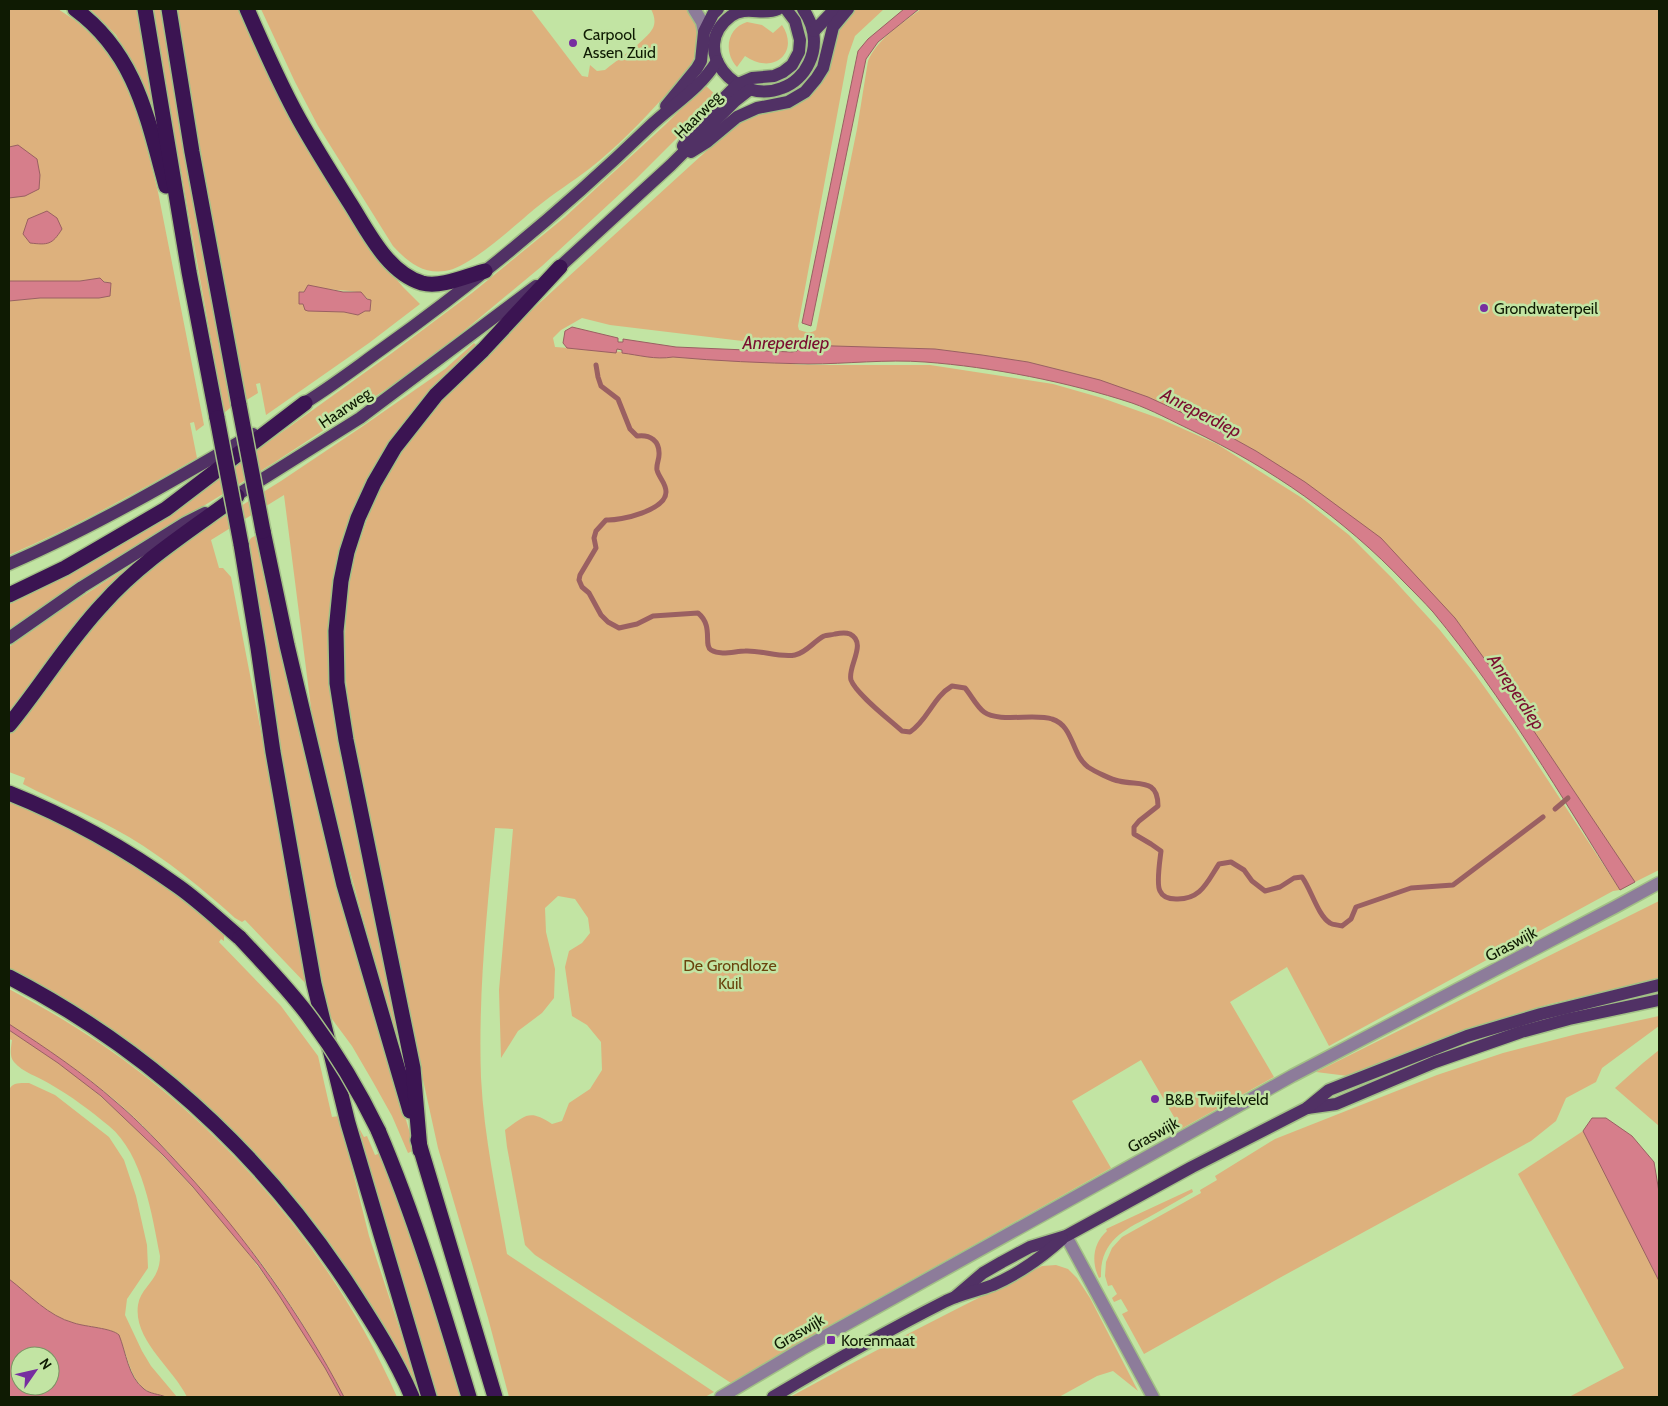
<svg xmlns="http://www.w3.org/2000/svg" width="1668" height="1406" font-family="Cabin,sans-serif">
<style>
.green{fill:#ddb17d;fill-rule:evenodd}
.water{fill:#d67e8b;stroke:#9a6062;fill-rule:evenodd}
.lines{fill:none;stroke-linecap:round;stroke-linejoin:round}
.stream{stroke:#9a6062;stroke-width:5}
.minor-casing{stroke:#a2c086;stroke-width:15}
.major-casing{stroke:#a2c086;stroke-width:15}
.highway-casing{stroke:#a2c086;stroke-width:18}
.minor{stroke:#8d7c9a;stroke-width:12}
.major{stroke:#513165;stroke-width:12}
.highway{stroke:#3b1452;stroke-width:15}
.highway-bridge-casing{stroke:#a2c086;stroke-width:18;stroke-linecap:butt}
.highway-bridge{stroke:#3b1452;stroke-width:15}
.poi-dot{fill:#772ea0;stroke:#c2e4a3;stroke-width:2}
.labels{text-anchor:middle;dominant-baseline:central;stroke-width:5;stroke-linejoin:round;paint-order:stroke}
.poi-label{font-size:16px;fill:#0f1b03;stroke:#c2e4a3;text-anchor:start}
.street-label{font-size:16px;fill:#0f1b03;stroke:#c2e4a3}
.park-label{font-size:16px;fill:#6a440d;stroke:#c2e4a3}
.water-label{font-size:18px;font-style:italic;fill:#7a0f30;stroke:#c2e4a3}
</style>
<rect width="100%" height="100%" fill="#c2e4a3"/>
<g class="green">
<path d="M9,9H58L76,21L103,45L123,77L140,120L158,192L204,425L196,431L194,422L190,423L197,458C136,493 74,527 9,555V301L40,298H99L110,295L111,283L94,279L80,281H9V198L25,196L18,145L9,147Z"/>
<polygon points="90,9 138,9 153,105 150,104 141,79 116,35"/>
<polygon points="152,9 160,9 231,406 230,408 224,413"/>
<path d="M176,9H239L247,27L375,254L403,287L420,304L369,343L266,415L260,383L256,384L258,393L245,401L202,170ZM329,289C338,291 348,290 357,292C364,294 365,298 371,300L370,311H365L358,315L344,312L305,309L299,292Z"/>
<path d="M261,9H531L582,76L588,77L590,65L597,71L605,70C616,61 647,40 653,28C656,21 654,15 651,9H689C692,14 696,20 697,26C699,36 695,58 691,67C684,78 672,88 663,98C640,123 616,148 589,169C572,182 554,193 537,207C516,224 470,268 445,271C422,274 408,262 393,246L318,126L295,82Z"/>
<path d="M855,9H884L855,36L848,56L798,326L799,330C805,332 810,334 816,330L857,129L868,61C877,39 903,23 921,9H1659V870L1635,882L1499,679L1455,618L1256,451L1211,426L1148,397L1072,373L1028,362L935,349L814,347L806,344V338L759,343L610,325L582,318L561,330L553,338L555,347L805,365H930L1053,384L1102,398L1161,419L1217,444L1302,498L1349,535L1392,578L1439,629L1475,674L1513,727L1620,890L1613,891L1329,1046L1287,967L1230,1002L1274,1077L1181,1129L1141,1060L1072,1101L1111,1168L820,1331L731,1383L535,1255L525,1245L507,1147L505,1130C526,1115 529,1109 552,1124L562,1121L569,1103L590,1089L602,1070L601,1042L587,1025L572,1016L565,967L569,951L582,943L590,933L588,918L575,899L558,896L545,908L546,932L555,969L554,998L542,1013L518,1031L501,1058L499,990L513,829L495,828C487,911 478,994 481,1078C484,1137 497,1196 507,1254L714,1392L705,1397H509L488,1318L438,1148L405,998L350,723L344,659L346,612L351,566L372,505L400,453L428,414L500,339L736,124L750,117L810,95L821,84L829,71L838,31L847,21L846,19Z"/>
<path d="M747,22L762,25L773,33L782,25C800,52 774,76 745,56L737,67C723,52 727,28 747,22Z"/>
<polygon points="705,85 718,97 636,179 542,266 459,335 391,386 275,462 78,583 9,631 9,604 15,602 15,599 203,489 392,353 472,293 565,217 665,125"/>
<path d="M474,343L478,347L369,482L330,638L407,1067L404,1068L316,747L284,495L211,540L219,568H223L231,577L270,778L308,986L245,920L242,922L235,918C202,888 167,860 129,837C95,817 58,802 23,784L25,778L9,772V734L71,651L132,582L188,539L281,481L363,426L445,369Z"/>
<polygon points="258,534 375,1016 415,1150 408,1153 392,1116 373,1082 352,1046 329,1015 297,853 248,543 251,538"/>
<path d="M131,565L132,566C83,610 47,663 9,715V647L64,608Z"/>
<path d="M9,801C48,817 87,835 123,857C159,879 192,906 224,934V941L221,939L219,942L281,1006L318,1056L332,1117L339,1116L369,1236L419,1388L415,1389C390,1340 364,1291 332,1246C247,1127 138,1036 9,968Z"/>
<polygon points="1659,901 1659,979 1550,1004 1465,1030 1348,1076 1316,1072"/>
<path d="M9,989C31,1001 53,1013 75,1027C214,1114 331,1247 397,1397H344C322,1354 296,1311 267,1271C249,1246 228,1222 208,1197C179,1164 150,1130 116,1101C83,1073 46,1048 9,1024Z"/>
<polygon points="1659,1016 1659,1026 1602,1068 1596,1082 1566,1098 1556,1121 1531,1141 1283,1276 1144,1354 1122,1314 1128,1311 1121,1299 1114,1302 1112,1298 1117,1294 1112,1285 1108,1286 1105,1276 1106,1262 1112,1248 1122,1237 1201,1193 1200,1190 1217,1180 1215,1176 1275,1139 1437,1075 1503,1053 1577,1034"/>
<path d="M9,1030C34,1046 59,1063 83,1082C106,1100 127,1120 148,1141C225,1216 290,1302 341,1397H187C174,1369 133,1340 138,1305C141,1286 160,1281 160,1256C152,1215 143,1154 109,1126C91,1111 71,1096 50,1084C39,1077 22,1072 14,1062C9,1056 11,1048 12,1040L9,1039Z"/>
<polygon points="1659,1050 1659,1126 1615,1088 1643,1063"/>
<path d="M29,1083L55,1095L109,1137L124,1160L136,1196L147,1245L148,1268L127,1299L125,1315L142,1351L151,1366L177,1397C131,1397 133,1370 119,1335C112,1328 86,1327 74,1323C49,1316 29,1295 9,1279V1090C12,1082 21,1083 29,1083Z"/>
<polygon points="359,1128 364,1137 367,1136 375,1155 381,1153 404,1211 462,1397 437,1397 396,1273"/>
<polygon points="1583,1131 1659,1281 1659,1397 1569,1397 1624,1368 1518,1174"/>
<path d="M1192,1189L1193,1192C1178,1200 1164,1209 1149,1217C1122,1231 1100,1242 1101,1277L1099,1278C1091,1262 1093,1243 1107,1231L1106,1229Z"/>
<path d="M1056,1265L1068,1269L1077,1278L1090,1298L1138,1391L1113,1371L1097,1376L1059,1397H790C873,1351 957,1308 1042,1266Z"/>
</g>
<g class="water">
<polygon points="904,9 919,9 878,42 866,59 811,326 802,323 858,51 868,39"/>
<polygon points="18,145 37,159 40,175 39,189 25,196 9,198 9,147"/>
<path d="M47,211L57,218L62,229C52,245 48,245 30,243L23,234L28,219Z"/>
<polygon points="100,278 104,282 111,283 110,296 99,298 40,298 9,301 9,281 80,281"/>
<polygon points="308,285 343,292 361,292 367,299 371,300 370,311 365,311 358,315 344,312 308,311 305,310 303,304 299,304 299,292 304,292"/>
<path d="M572,327L618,338V342H623V339L676,347L792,352L797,351L801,345L935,349L982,355L1028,362L1100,380L1148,397L1211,426L1256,451L1305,482L1381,538L1455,618L1499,679L1635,882L1620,890C1561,796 1504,698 1433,612C1424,602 1414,592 1405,583C1343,518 1271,468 1191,430C1172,421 1152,410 1132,403C1068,382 992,367 925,362C886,359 847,364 808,364C763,363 718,361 673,357C655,360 639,355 622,353V350L617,349L616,353L567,348L563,343L565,331Z"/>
<path d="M9,1024C46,1048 83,1073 116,1102C140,1122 162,1146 183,1169C246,1238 301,1314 344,1397H341L325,1368L280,1297L258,1265L193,1187L164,1156L101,1096L58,1063L9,1030Z"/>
<polygon points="1592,1118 1606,1118 1632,1136 1654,1162 1659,1192 1659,1281 1583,1131"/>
<path d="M9,1279C30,1295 48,1316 74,1323C86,1327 112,1328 119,1335C126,1352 128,1377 144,1389C150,1394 159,1394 166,1397H9ZM20,1356H50V1386H20Z"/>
</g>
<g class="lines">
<g class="stream">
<path d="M596,365L598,377L601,386L618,399L630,429L637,436C650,434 660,441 659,455C659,460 656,465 657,470C659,478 666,483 666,492C666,510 621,521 606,520L596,531L594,538L596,548L580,575L579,580L582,587L589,593L601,615L608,622L619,628L637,624L653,616L698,613C714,626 703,645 711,650C721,656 735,651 745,651C761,650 780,658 795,655C806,653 814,641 824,636C827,635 832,635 835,634C840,633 845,632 850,634C868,643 847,667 851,680C856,694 890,720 902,731L910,732C928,720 933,697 952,686L965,688C971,695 977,707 984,712C999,723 1035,713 1052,719C1074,726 1071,754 1088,767C1094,771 1112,780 1119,781C1139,786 1158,778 1158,806L1139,821L1134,827V834L1151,844L1161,851C1160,860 1156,884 1160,891C1163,898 1170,899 1176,899C1201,900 1207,882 1219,864L1231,862L1244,870L1252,881L1265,891L1280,887L1294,878L1302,877C1311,889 1318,916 1330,923C1333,925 1339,925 1342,926L1351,919L1356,907L1411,888L1453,885L1543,817"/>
<polyline points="1555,809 1568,798"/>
</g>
<defs>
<g id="minor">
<polyline points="694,9 702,22 704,32"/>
<polyline points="1066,1236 1153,1397"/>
<polyline points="721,1397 802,1349 1292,1076 1615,907 1659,883"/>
</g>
<g id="major">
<path d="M778,9C763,16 746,5 731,16C687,49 737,106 782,88C794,84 804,74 809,63C818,44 814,25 803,9"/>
<polyline points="814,31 835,9"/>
<polyline points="666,106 697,68 701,61 704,32 713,14 718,9"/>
<polyline points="683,146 694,128 738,84 752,78 774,76 783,72 792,65 799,52 800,40 795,21 786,9"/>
<polyline points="691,152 707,142 737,117 757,108 788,102 805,92 816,79 823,68 833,27 848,9"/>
<polyline points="554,272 671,165 735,101 749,90"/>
<path d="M298,407C327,390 354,369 382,349C476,282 566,207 649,127C672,105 700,89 717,61"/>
<polyline points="229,500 360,418 536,286"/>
<path d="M9,564C94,527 173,481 253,434"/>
<polyline points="9,638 82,587 185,523 205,513"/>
<polyline points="1307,1108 1336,1104 1435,1062 1521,1032 1569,1019 1659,1000"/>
<polyline points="955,1297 983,1273 1002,1262 1030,1247 1066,1236 1192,1167 1307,1108 1329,1090 1467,1036 1541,1014 1659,985"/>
<path d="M773,1397C830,1363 887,1331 946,1301C961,1294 977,1291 993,1285C1020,1273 1041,1258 1062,1239"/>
</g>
<g id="highway">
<path d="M75,9C136,54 147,117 166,186"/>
<polyline points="145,9 189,272 217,418"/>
<polyline points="169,9 192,152 239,405"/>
<path d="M247,9C263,46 279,83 299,119C314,146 331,173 348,200C367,229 386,272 422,283C441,288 466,276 485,271"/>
<polyline points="263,531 287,645 344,885 410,1111"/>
<polyline points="241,544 258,648 273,752 314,984 348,1123 429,1397"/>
<polyline points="9,595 65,568 166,509 305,403"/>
<path d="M9,725C41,686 68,641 103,604C141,561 191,530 237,496"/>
<path d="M9,793C69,817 126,849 179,887C200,902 220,921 240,938"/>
<path d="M9,977C150,1050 264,1156 351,1289C373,1323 396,1359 412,1397"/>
<path d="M378,1130C415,1217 442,1307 469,1397"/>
<polyline points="418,1140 495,1397"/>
<polyline points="420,1150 413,1068 346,740 337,683 336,631 341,581 347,552 358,518 374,483 395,447 436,395 483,350 560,267"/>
</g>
</defs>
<use href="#minor" class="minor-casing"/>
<use href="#major" class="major-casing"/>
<use href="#highway" class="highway-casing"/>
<use href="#minor" class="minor"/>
<use href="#major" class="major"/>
<use href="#highway" class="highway"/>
<defs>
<g id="highway-bridge">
<polyline points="239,405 263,531"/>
<polyline points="217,418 241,544"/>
<path d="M240,938C264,964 290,990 311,1019C337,1054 359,1091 378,1130"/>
</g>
</defs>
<use href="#highway-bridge" class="highway-bridge-casing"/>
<use href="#highway-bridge" class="highway-bridge"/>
</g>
<g class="poi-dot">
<circle cx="573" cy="43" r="5"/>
<circle cx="1484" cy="308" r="5"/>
<circle cx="1155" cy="1099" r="5"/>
<rect x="826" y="1335" width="10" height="10" rx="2.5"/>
</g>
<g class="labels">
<g class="poi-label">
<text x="583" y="34">Carpool<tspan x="583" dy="18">Assen Zuid</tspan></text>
<text x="1494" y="308">Grondwaterpeil</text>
<text x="1165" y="1099">B&amp;B Twijfelveld</text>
<text x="841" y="1340">Korenmaat</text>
</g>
<g class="street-label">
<text transform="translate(698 115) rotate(-45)">Haarweg</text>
<text transform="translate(345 408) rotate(-34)">Haarweg</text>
<text transform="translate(1511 944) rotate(-28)">Graswijk</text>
<text transform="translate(1153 1135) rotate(-29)">Graswijk</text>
<text transform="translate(799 1332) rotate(-30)">Graswijk</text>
</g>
<g class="park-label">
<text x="730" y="965">De Grondloze<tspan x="730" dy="18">Kuil</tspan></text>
</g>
<g class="water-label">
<text x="786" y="343">Anreperdiep</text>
<text transform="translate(1201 413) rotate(27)">Anreperdiep</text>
<text transform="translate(1516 692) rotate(56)">Anreperdiep</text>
</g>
</g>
<rect width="1668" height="1406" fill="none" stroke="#0f1b03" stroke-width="20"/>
<g transform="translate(35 1371) rotate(56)"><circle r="24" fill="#c2e4a3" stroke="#7a9463"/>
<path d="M0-4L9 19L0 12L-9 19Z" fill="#772ea0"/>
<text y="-8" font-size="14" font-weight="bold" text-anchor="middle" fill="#0f1b03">N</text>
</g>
</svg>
